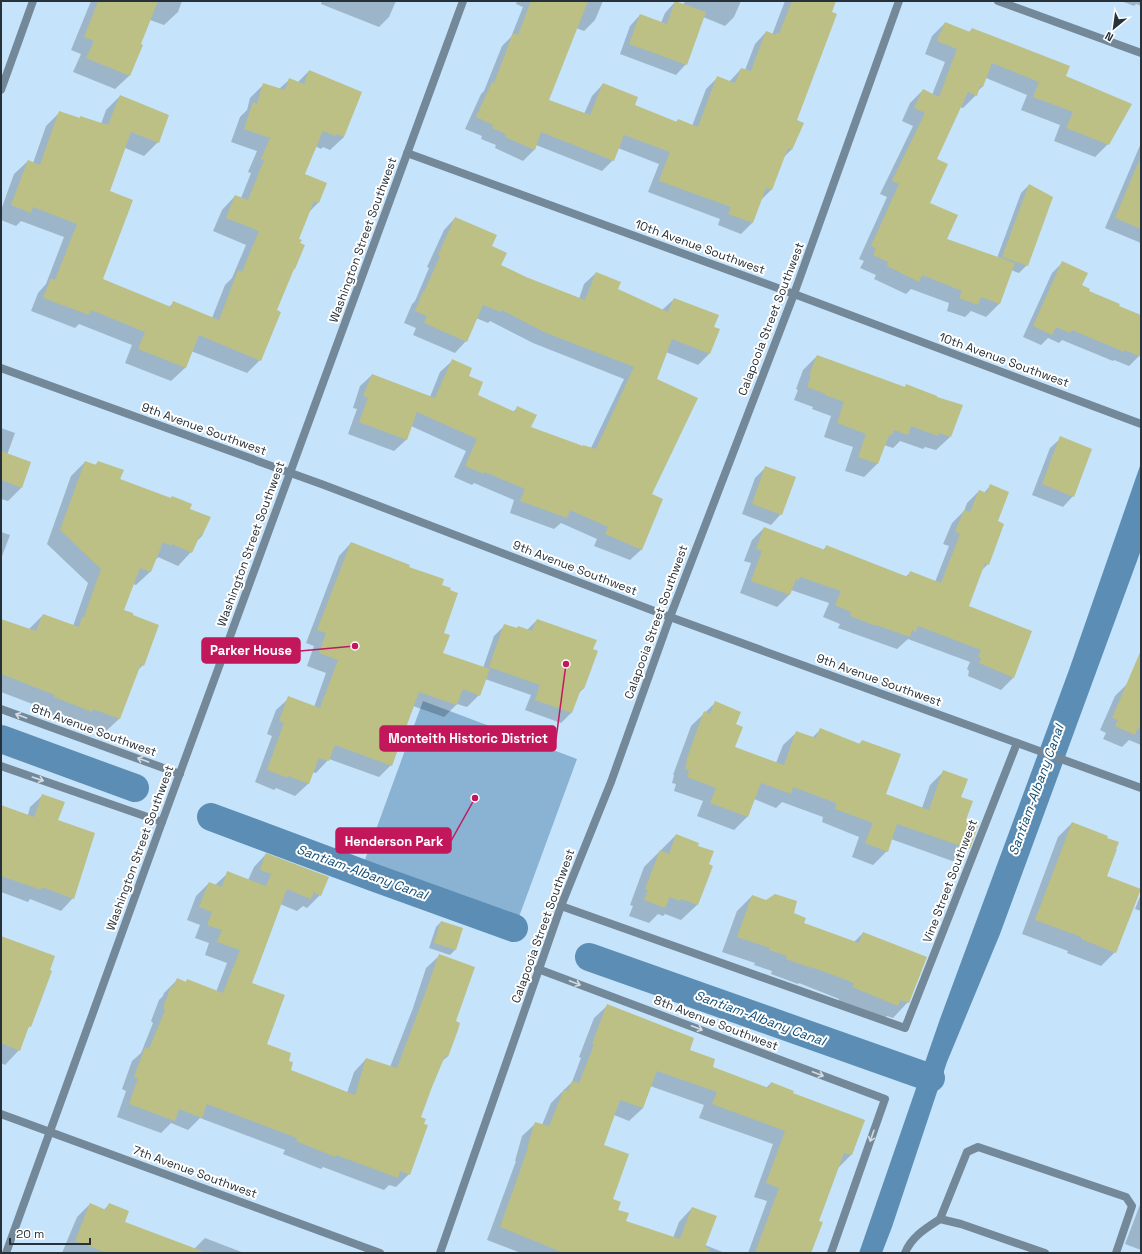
<svg xmlns="http://www.w3.org/2000/svg" width="1142" height="1254" font-family="'Space Grotesk',sans-serif">
<style>
.green{fill:#89b2d3}
.water{fill:#5c8eb5}
.shadow{fill:#0003}
.lines{fill:none;stroke-linecap:round;stroke-linejoin:round}
.canal{stroke:#5c8eb5;stroke-width:28}
.building{fill:#bcc084}
.service{stroke:#738899;stroke-width:8}
.minor{stroke:#738899;stroke-width:8}
.tertiary{stroke:#738899;stroke-width:8}
.oneway{stroke:#d5dbe0}
.labels{text-anchor:middle;dominant-baseline:central;stroke-width:4;stroke-linejoin:round;paint-order:stroke}
.street-label{font-size:12px;fill:#26313a;stroke:#fff}
.water-label{font-size:13px;font-style:italic;fill:#114e74;stroke:#fff}
.leader{fill:none;stroke:#c2185b;stroke-width:1.5}
.callout-dot{fill:#c2185b;stroke:#fff;stroke-width:1.5}
.callout{fill:#c2185b;stroke:#c2185b;stroke-width:1.5}
.callout-label{font-size:13px;text-anchor:middle;font-weight:bold;fill:#fff}
</style>
<rect width="100%" height="100%" fill="#c5e3fb"/>
<polygon class="green" points="423,701 577,759 516,925 362,868"/>
<polygon class="water" points="1141,463 1141,550 1000,934 947,1062 892,1227 882,1253 859,1253 940,1019 1069,670"/>
<g class="shadow">
<polygon points="91,1 182,1 178,12 164,25 150,20 139,45 142,46 129,76 115,89 73,72 81,54 71,50"/>
<polygon points="322,1 396,1 389,17 379,27 321,4"/>
<polygon points="517,1 603,1 595,20 584,31 576,28 548,100 584,114 592,96 603,84 634,106 676,122 678,120 692,126 706,89 718,77 729,82 741,69 745,70 755,44 766,32 772,35 785,1 835,1 795,121 791,150 783,158 771,190 761,200 752,223 741,234 718,225 720,219 648,192 659,164 618,148 613,160 602,171 536,145 534,150 523,161 495,148 496,145 481,139 482,136 465,129 481,94 484,91 502,46 511,37 523,7 516,4"/>
<polygon points="685,1 741,1 734,17 725,26 703,17 686,64 676,75 620,54 630,26 640,15 661,23 665,13 675,2 683,5"/>
<polygon points="1121,1 1141,1 1141,6 1136,4 1134,6"/>
<polygon points="945,23 968,33 972,29 1065,76 1108,144 1095,157 1054,141 1060,125 1021,110 1027,95 986,78 982,87 977,92 976,95 963,108 960,107 935,160 929,203 946,239 997,258 1021,193 1029,185 1027,265 1019,273 1011,270 999,304 986,317 971,311 965,317 947,311 949,303 911,289 906,294 874,279 876,275 860,268 864,261 859,259 887,197 880,194 913,126 902,121 910,103 923,90 932,95 945,62 925,54 932,36"/>
<polygon points="309,71 344,137 330,150 323,147 321,149 315,146 304,175 318,203 308,213 297,240 292,271 276,310 260,360 247,373 191,351 185,368 171,381 125,363 132,345 79,324 75,328 31,311 38,293 46,284 64,237 21,221 16,226 1,220 1,210 14,174 28,161 33,163 46,126 60,112 78,119 81,117 101,124 106,110 120,96 158,142 144,156 125,148 109,191 102,280 169,307 174,302 212,318 225,285 232,278 246,245 213,231 222,210 235,196 241,198 251,173 248,172 257,151 231,142 240,117 247,110 250,98 264,84 279,89 290,79 298,82"/>
<polygon points="1141,143 1141,243 1105,228"/>
<polygon points="455,218 490,246 500,265 526,278 579,299 584,284 596,273 617,290 662,310 674,299 713,328 709,354 698,365 666,352 655,379 651,495 642,549 630,560 594,546 597,539 561,523 554,529 510,513 514,500 474,483 472,485 454,477 466,451 411,426 406,440 394,451 348,434 357,409 353,408 360,386 372,375 430,397 440,372 452,361 468,376 476,395 513,412 517,408 530,428 582,447 591,448 624,379 533,343 490,321 488,323 476,318 466,341 455,353 413,335 416,328 404,323 412,304 415,301 429,268 427,267 444,230"/>
<polygon points="1063,262 1081,285 1088,291 1118,307 1141,316 1141,352 1139,356 1129,366 1114,360 1113,361 1062,340 1059,343 1048,338 1041,345 1023,337 1052,273"/>
<polygon points="817,356 904,388 906,385 950,437 936,450 925,447 923,449 900,441 893,448 884,445 878,463 864,477 845,471 853,447 824,437 831,416 812,409 813,407 794,400 798,390 796,389 803,370"/>
<polygon points="1,428 15,433 7,455 21,488 8,501 1,499"/>
<polygon points="1061,438 1073,496 1063,507 1032,495 1050,448"/>
<polygon points="85,462 94,466 98,462 119,479 209,518 202,536 196,542 191,552 178,566 158,557 157,559 155,558 150,572 136,585 133,584 123,611 143,665 137,671 119,719 105,732 80,723 78,725 42,711 43,708 1,692 1,628 29,629 43,615 73,626 88,583 47,544 71,476"/>
<polygon points="766,467 781,514 771,525 742,514 755,478"/>
<polygon points="990,486 996,522 988,564 982,570 968,607 1014,677 1001,690 968,676 969,671 967,669 970,662 908,639 897,649 838,628 840,624 823,617 829,603 791,590 789,595 777,607 740,593 751,563 744,561 752,540 764,528 823,550 826,547 905,577 910,573 935,582 949,546 943,544 952,523 964,511 967,503 979,491 984,493"/>
<polygon points="1,532 10,535 1,559"/>
<polygon points="351,543 408,568 441,585 443,633 442,654 483,668 494,636 505,625 516,629 518,627 527,630 537,620 592,650 583,689 578,694 571,713 561,723 525,710 531,695 485,679 479,695 467,707 457,704 444,717 413,706 391,765 379,777 329,759 316,773 312,772 308,784 295,796 276,788 274,790 255,782 272,736 267,734 276,710 289,698 314,707 326,673 307,666 314,646 306,643 339,556"/>
<polygon points="1127,684 1141,689 1141,745 1129,740 1122,747 1103,739 1106,733 1100,730 1115,696"/>
<polygon points="715,703 735,725 734,748 776,763 783,745 797,732 812,738 820,730 859,744 862,741 885,795 922,808 930,785 944,771 960,798 969,848 955,862 891,839 887,851 873,865 852,857 859,837 822,822 823,817 782,802 776,808 754,799 748,816 734,830 697,816 703,801 674,791 676,784 672,783 674,775 673,775 691,726"/>
<polygon points="43,795 57,821 73,898 61,911 30,899 28,902 1,892 1,806 28,815 30,807"/>
<polygon points="1072,823 1106,877 1115,952 1101,966 1067,953 1068,951 1022,934 1058,837"/>
<polygon points="676,835 697,846 708,865 697,905 681,920 665,914 663,916 658,914 649,923 629,916 633,906 630,905 644,867"/>
<polygon points="266,854 320,895 307,908 303,906 297,911 280,904 251,984 266,1045 287,1061 290,1070 347,1093 354,1072 366,1059 390,1067 413,1008 426,968 439,956 455,1022 447,1057 440,1063 420,1118 409,1174 396,1187 389,1185 384,1190 323,1167 321,1169 283,1154 285,1150 200,1118 188,1130 171,1123 161,1133 117,1117 126,1091 122,1089 132,1061 141,1053 153,1023 151,1021 159,1000 163,996 164,993 177,980 185,983 187,980 216,992 227,963 205,955 209,943 195,938 200,925 187,920 196,896 209,883 215,885 228,873 248,880 254,867"/>
<polygon points="1141,894 1141,911 1135,909"/>
<polygon points="752,896 793,914 803,923 854,942 863,933 908,1002 893,1018 887,1016 881,1021 838,1002 839,999 799,983 798,984 771,974 772,971 754,965 755,963 722,952 737,911"/>
<polygon points="441,922 455,950 450,955 429,948 436,927"/>
<polygon points="1,940 30,1026 27,1029 19,1050 5,1065 1,1063"/>
<polygon points="608,1005 688,1051 711,1068 766,1088 771,1083 792,1094 864,1120 851,1155 838,1168 817,1221 810,1253 748,1253 767,1201 754,1197 773,1144 699,1118 704,1105 650,1086 643,1108 629,1121 614,1115 602,1146 612,1200 617,1211 625,1222 673,1238 679,1222 692,1208 705,1245 725,1253 521,1253 487,1240 516,1161 515,1161 522,1136 536,1123 542,1125 551,1103 572,1082 581,1058 579,1057 594,1018"/>
<polygon points="1141,1202 1141,1250 1125,1244"/>
<polygon points="90,1204 104,1210 109,1204 123,1222 194,1249 205,1238 244,1253 62,1253 77,1217"/>
</g>
<g class="lines">
<g class="canal">
<polyline points="1,739 135,788"/>
<polyline points="211,817 375,878 514,928"/>
<polyline points="589,957 931,1078"/>
</g>
</g>
<g class="building">
<polygon points="98,1 158,1 141,44 143,45 130,76 86,58 94,41 84,37"/>
<polygon points="531,1 588,1 549,100 590,115 603,83 638,97 635,105 677,122 678,119 698,127 717,76 735,83 741,68 751,71 766,31 776,35 776,33 779,34 792,1 836,1 832,12 837,14 797,120 804,123 792,150 788,148 772,190 766,188 753,223 728,214 731,207 659,181 670,152 624,135 614,161 541,132 535,150 505,137 506,134 492,128 493,125 476,117 492,82 494,83 513,33 518,35"/>
<polygon points="675,1 706,12 687,65 629,44 640,14 667,24"/>
<polygon points="945,22 970,32 972,28 1070,66 1066,76 1132,104 1109,145 1066,128 1073,112 1033,97 1039,82 992,63 983,87 980,86 977,96 968,92 937,159 948,164 930,203 958,215 947,239 1015,263 1000,304 981,297 978,305 959,298 962,291 922,275 919,282 887,266 888,262 873,255 876,248 871,246 899,184 892,181 925,113 914,108 923,89 939,97 957,49 937,41"/>
<polygon points="309,70 362,92 344,137 336,134 335,136 323,131 305,174 327,183 319,203 314,201 299,239 302,240 300,243 305,245 295,269 294,269 277,310 281,312 261,361 199,335 186,368 138,349 145,332 91,310 89,315 43,298 51,278 55,280 77,224 33,207 31,213 11,205 28,160 40,165 59,111 80,118 80,116 108,125 120,95 169,115 159,143 131,132 110,191 133,200 103,279 171,307 173,301 219,320 238,270 242,272 259,231 226,218 235,195 248,200 264,160 261,159 270,138 244,129 253,102 257,104 263,83 285,90 289,78 304,84"/>
<polygon points="1141,156 1141,229 1115,218"/>
<polygon points="1029,184 1053,197 1028,266 1002,257"/>
<polygon points="455,217 497,235 492,246 507,253 501,265 526,277 585,300 596,272 621,282 618,289 668,312 674,298 719,315 714,327 720,329 710,354 672,339 657,379 698,398 652,494 663,499 642,550 605,534 608,527 570,510 567,518 520,501 525,489 485,472 484,474 465,466 477,439 417,412 407,440 359,422 368,398 363,396 372,374 435,398 452,359 472,368 469,376 483,382 478,395 515,412 517,406 537,415 531,427 583,446 583,445 596,449 634,367 544,332 502,310 501,312 483,305 467,342 424,323 427,316 415,311 423,291 424,292 440,256 438,255"/>
<polygon points="1062,261 1088,273 1082,285 1090,289 1089,291 1120,304 1119,306 1141,315 1141,357 1125,350 1124,352 1072,330 1070,333 1056,327 1052,335 1033,326"/>
<polygon points="817,355 905,387 906,384 937,396 937,397 963,405 951,437 939,433 938,436 911,426 908,435 894,430 892,435 889,435 878,464 858,457 866,434 837,423 844,402 825,395 826,394 807,387 811,376 809,375"/>
<polygon points="1060,436 1092,449 1074,497 1042,484"/>
<polygon points="1,451 31,462 22,488 1,480"/>
<polygon points="85,461 96,465 98,461 124,470 120,479 171,498 172,496 192,504 190,509 211,517 202,536 200,535 192,553 172,544 171,546 163,542 151,572 140,568 124,610 133,613 133,615 159,625 144,666 141,664 120,719 93,709 92,712 54,697 55,695 1,674 1,619 36,631 43,614 79,627 82,617 84,617 101,569 60,530"/>
<polygon points="765,466 796,477 782,515 752,504"/>
<polygon points="990,484 1009,492 998,521 1004,524 989,565 985,563 969,606 1032,631 1014,678 979,663 981,658 978,657 981,650 918,626 916,632 912,630 910,637 876,625 876,626 850,616 851,612 835,605 841,591 800,577 799,580 796,579 790,595 751,581 762,551 756,549 764,527 825,550 826,545 908,577 910,571 941,583 960,534 955,532 964,510 970,512 979,490 987,493"/>
<polygon points="351,542 410,565 409,567 444,579 442,585 451,588 450,590 458,593 444,633 450,635 443,653 490,669 480,696 463,689 457,705 419,692 392,766 335,745 329,761 319,758 309,784 288,776 288,778 267,770 284,723 279,721 288,696 320,708 338,660 319,653 326,633 317,630"/>
<polygon points="537,619 597,640 593,649 598,651 584,689 581,689 572,713 535,700 540,685 489,667 504,624 517,628 518,626 532,631"/>
<polygon points="1141,650 1141,729 1138,728 1135,735 1115,726 1118,720 1112,718"/>
<polygon points="715,701 741,712 736,724 743,727 735,747 784,765 796,731 816,738 820,728 860,744 862,740 901,754 886,794 929,810 943,770 968,779 961,797 973,801 966,820 978,825 970,849 897,824 888,852 865,843 873,823 835,809 836,803 793,787 791,794 761,783 748,817 710,803 716,788 687,777 689,770 685,769 687,762 686,761 704,711 710,714"/>
<polygon points="42,794 65,802 58,820 95,833 74,899 42,887 41,890 1,876 1,805 34,817"/>
<polygon points="1072,822 1108,836 1107,838 1119,842 1116,849 1117,849 1107,876 1141,889 1116,953 1081,939 1081,937 1035,920"/>
<polygon points="676,834 699,843 698,846 714,851 709,864 713,866 698,905 681,899 680,901 670,897 665,908 644,900 648,890 645,889 660,850 669,854"/>
<polygon points="266,853 329,877 321,896 314,892 311,899 287,889 252,983 285,995 267,1044 291,1053 289,1061 293,1062 291,1070 355,1095 366,1058 397,1068 425,994 439,954 475,967 456,1021 460,1023 458,1030 448,1057 445,1056 432,1087 421,1117 426,1119 424,1124 428,1125 410,1175 400,1171 398,1178 336,1155 335,1157 296,1141 297,1138 207,1104 202,1118 179,1109 175,1121 129,1104 138,1078 134,1077 145,1047 149,1049 165,1010 163,1008 171,986 173,987 177,978 186,982 187,979 223,993 240,950 217,942 222,930 207,925 212,912 199,907 209,882 222,887 227,871 266,886 271,874 260,870"/>
<polygon points="775,894 797,901 794,913 806,918 804,923 859,943 863,932 927,957 909,1003 900,1000 898,1006 852,987 854,983 814,968 814,969 786,959 787,956 769,950 770,948 737,937 752,895 766,900"/>
<polygon points="441,921 463,928 456,950 434,943"/>
<polygon points="1,936 55,956 50,970 52,971 31,1027 29,1026 20,1051 1,1043"/>
<polygon points="607,1004 694,1038 690,1050 715,1059 713,1067 769,1088 771,1082 794,1091 793,1093 865,1120 852,1155 844,1153 819,1221 823,1222 811,1253 755,1253 779,1188 766,1183 785,1131 712,1104 717,1092 657,1071 643,1108 620,1100 604,1145 629,1154 613,1199 621,1202 618,1210 629,1213 626,1221 680,1239 692,1207 717,1216 705,1247 710,1249 709,1253 564,1253 500,1227 528,1148 527,1148 535,1122 549,1126 564,1089 568,1091 572,1081 579,1083 594,1045 592,1044"/>
<polygon points="90,1203 106,1210 109,1203 129,1211 125,1222 202,1251 202,1253 107,1253 75,1241"/>
</g>
<g class="lines">
<g class="service">
<polyline points="940,1219 967,1152 978,1147 1126,1197 1132,1206 1116,1253"/>
<path d="M905,1253C911,1237 926,1228 940,1219L961,1224L1045,1253"/>
</g>
<g class="minor">
<polyline points="998,1 1141,53"/>
<polyline points="1,90 33,1"/>
<polyline points="407,153 794,294 1141,424"/>
<polyline points="1,709 180,774"/>
<polyline points="1,766 162,822"/>
<polyline points="561,906 905,1028 1017,743"/>
<polyline points="538,969 885,1099 831,1253"/>
<polyline points="1,1114 380,1253"/>
<polyline points="440,1253 561,906 611,782 670,617 794,294 899,1"/>
</g>
<g class="tertiary">
<polyline points="1,368 324,485 670,617 1141,788"/>
<polyline points="6,1253 162,822 463,1"/>
</g>
</g>
<defs><path id="oneway-shaft" d="M-6 0H5M1.5-3L5.5 0L1.5 3" fill="none" stroke-width="1.6" stroke-linecap="round" stroke-linejoin="round"/></defs>
<g class="oneway">
<use href="#oneway-shaft" transform="translate(21 716) rotate(-160)"/>
<use href="#oneway-shaft" transform="translate(143 760) rotate(-160)"/>
<use href="#oneway-shaft" transform="translate(38 779) rotate(19)"/>
<use href="#oneway-shaft" transform="translate(575 983) rotate(21)"/>
<use href="#oneway-shaft" transform="translate(697 1028) rotate(21)"/>
<use href="#oneway-shaft" transform="translate(818 1074) rotate(21)"/>
<use href="#oneway-shaft" transform="translate(872 1136) rotate(109)"/>
</g>
<g class="labels">
<g class="street-label">
<text transform="translate(363 240) rotate(-70)">Washington Street Southwest</text>
<text transform="translate(700 247) rotate(20)">10th Avenue Southwest</text>
<text transform="translate(771 319) rotate(-69)">Calapooia Street Southwest</text>
<text transform="translate(1004 360) rotate(20)">10th Avenue Southwest</text>
<text transform="translate(204 429) rotate(20)">9th Avenue Southwest</text>
<text transform="translate(251 544) rotate(-70)">Washington Street Southwest</text>
<text transform="translate(575 568) rotate(21)">9th Avenue Southwest</text>
<text transform="translate(656 622) rotate(-70)">Calapooia Street Southwest</text>
<text transform="translate(879 680) rotate(20)">9th Avenue Southwest</text>
<text transform="translate(94 730) rotate(20)">8th Avenue Southwest</text>
<text transform="translate(140 848) rotate(-70)">Washington Street Southwest</text>
<text transform="translate(950 881) rotate(-69)">Vine Street Southwest</text>
<text transform="translate(543 926) rotate(-70)">Calapooia Street Southwest</text>
<text transform="translate(716 1023) rotate(21)">8th Avenue Southwest</text>
<text transform="translate(195 1172) rotate(20)">7th Avenue Southwest</text>
</g>
<g class="water-label">
<text transform="translate(1036 790) rotate(-70)">Santiam-Albany Canal</text>
<text transform="translate(362 872) rotate(20)">Santiam-Albany Canal</text>
<text transform="translate(760 1018) rotate(20)">Santiam-Albany Canal</text>
</g>
</g>
<path class="leader" d="M355 646L300 651M566 664L556 739M475 798L451 841"/>
<g class="callout-dot">
<circle cx="355" cy="646" r="4"/>
<circle cx="566" cy="664" r="4"/>
<circle cx="475" cy="798" r="4"/>
</g>
<g class="callout">
<rect x="202" y="638" width="98" height="25" rx="4"/>
<rect x="380" y="726" width="176" height="25" rx="4"/>
<rect x="336" y="828" width="115" height="25" rx="4"/>
</g>
<g class="callout-label">
<text x="251" y="655">Parker House</text>
<text x="468" y="743">Monteith Historic District</text>
<text x="394" y="846">Henderson Park</text>
</g>
<rect width="1142" height="1254" fill="none" stroke="#26313a" stroke-width="4"/>
<g transform="translate(1114 28) rotate(209)" stroke="#ffffff" stroke-width="3" paint-order="stroke">
<path d="M0-3L7 15L0 10L-7 15Z" fill="#26313a"/>
<text y="-6" font-size="11" font-weight="bold" text-anchor="middle" fill="#26313a">N</text>
</g>
<path d="M10 1238v6h80v-6" fill="none" stroke="#26313a" stroke-width="2"/>
<text x="16" y="1238" font-size="12" fill="#26313a" stroke="#ffffff" stroke-width="3" paint-order="stroke">20 m</text>
</svg>
